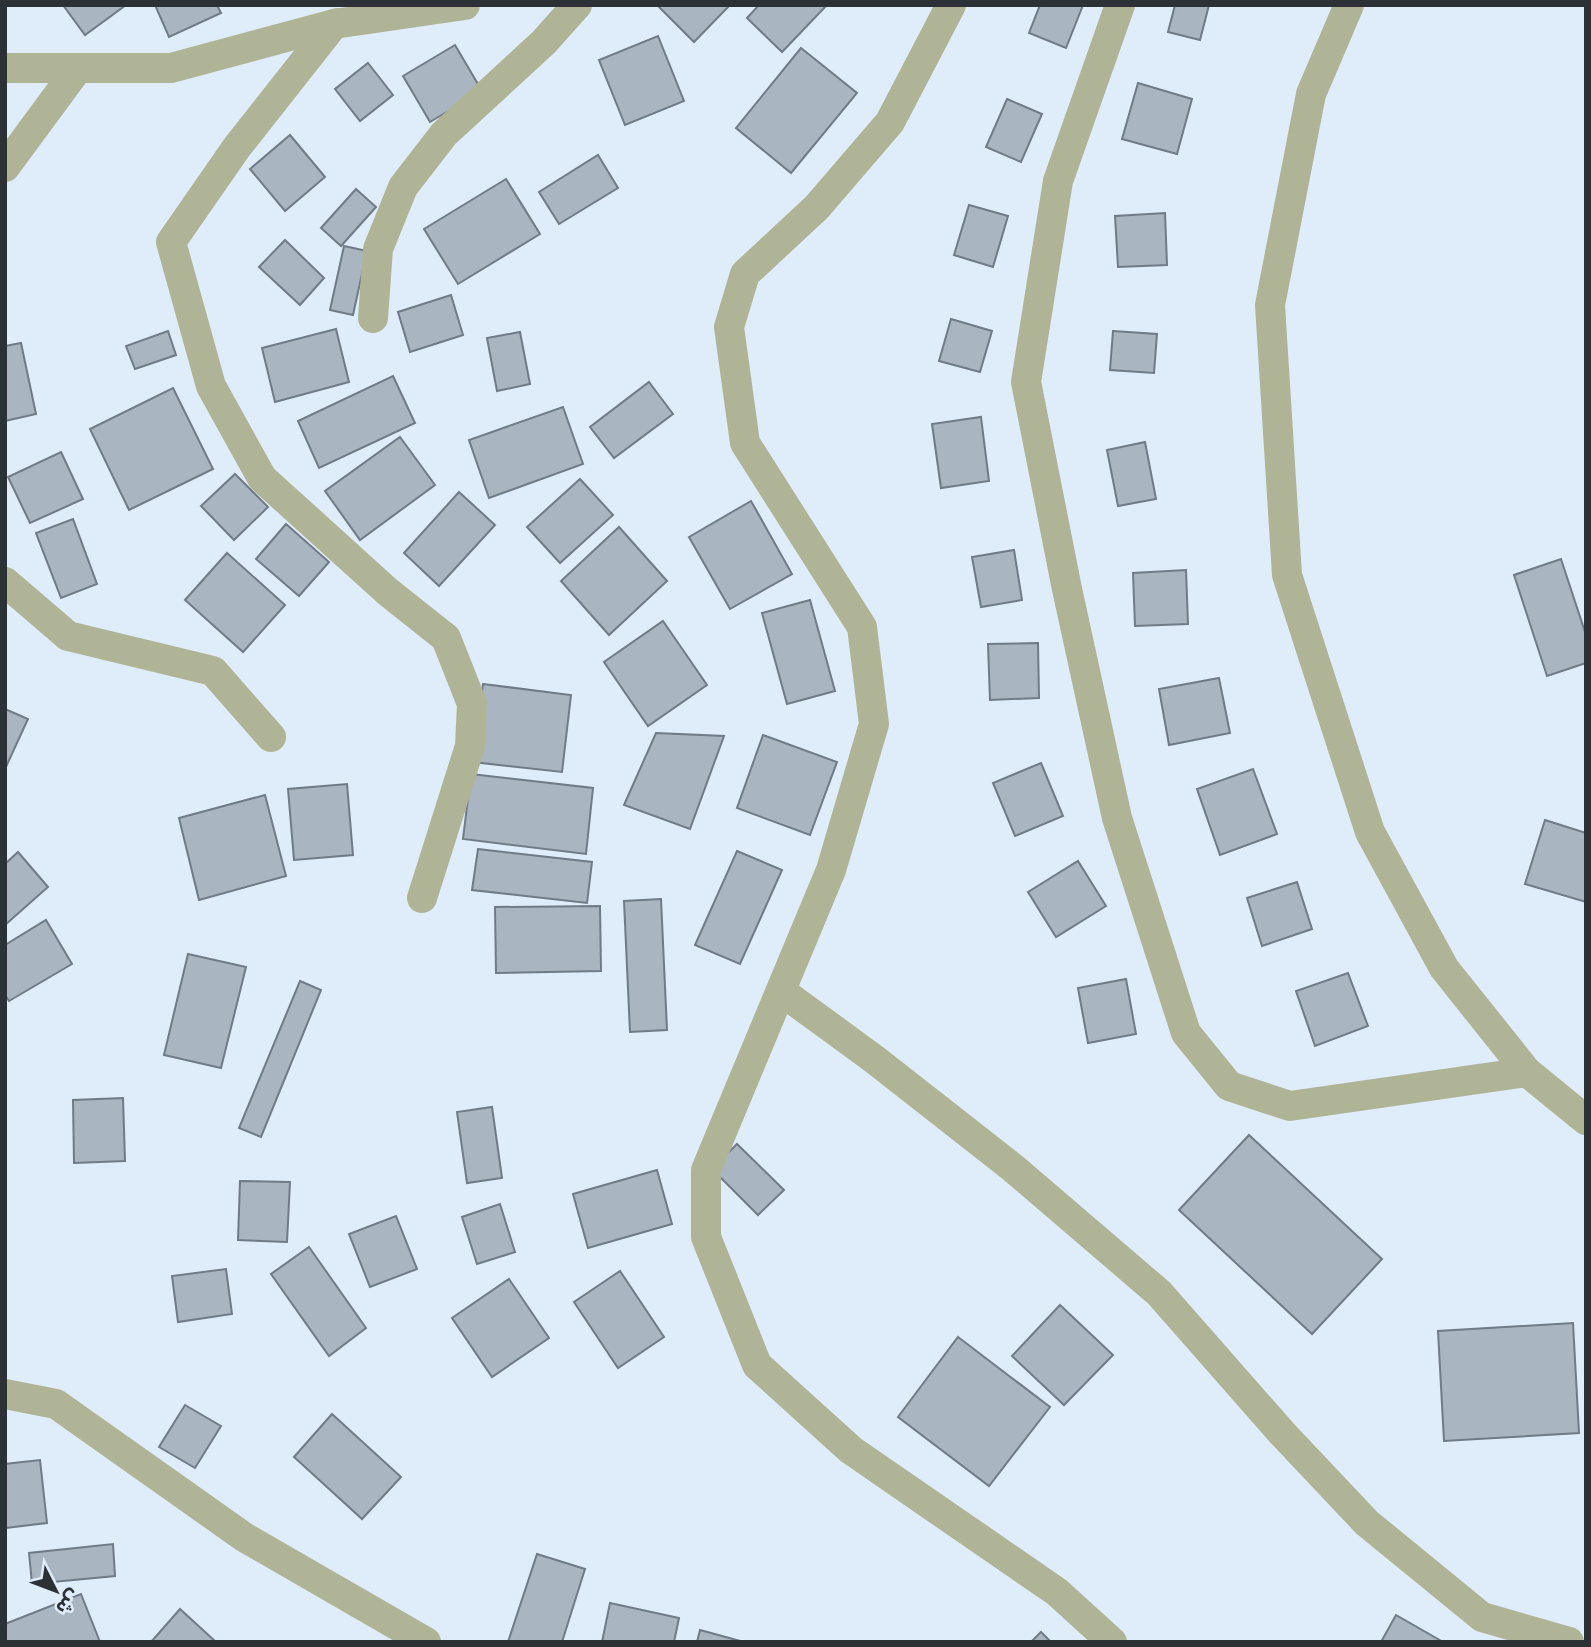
<svg xmlns="http://www.w3.org/2000/svg" width="1591" height="1647" font-family="'Archivo Narrow','Noto Sans Arabic',sans-serif">
<style>
.building{fill:#a9b6c2;stroke:#6f7b86;stroke-width:2}
.lines{fill:none;stroke-linecap:round;stroke-linejoin:round}
.minor{stroke:#b0b496;stroke-width:30}
</style>
<rect width="100%" height="100%" fill="#dfecf9"/>
<g class="building">
<polygon points="63,5 126,5 85,35"/>
<polygon points="155,5 217,5 221,13 169,37"/>
<polygon points="657,5 730,5 694,42"/>
<polygon points="759,5 827,5 782,52 747,18"/>
<polygon points="1040,5 1083,5 1066,48 1029,33"/>
<polygon points="1175,5 1209,5 1200,40 1168,32"/>
<polygon points="658,36 684,101 625,125 599,60"/>
<polygon points="455,45 482,91 430,122 403,76"/>
<polygon points="801,48 857,93 791,173 736,128"/>
<polygon points="368,63 393,95 360,121 335,89"/>
<polygon points="1138,83 1192,99 1177,154 1122,139"/>
<polygon points="1007,99 1042,114 1021,162 986,147"/>
<polygon points="290,135 325,177 285,211 250,169"/>
<polygon points="598,155 618,188 559,224 539,192"/>
<polygon points="506,179 540,234 458,284 424,229"/>
<polygon points="356,189 376,207 341,246 321,228"/>
<polygon points="969,205 1008,216 993,267 954,255"/>
<polygon points="1165,213 1167,265 1118,267 1115,216"/>
<polygon points="285,240 324,278 300,305 259,267"/>
<polygon points="344,246 367,251 353,315 330,310"/>
<polygon points="451,295 463,335 410,352 398,312"/>
<polygon points="951,319 992,331 980,372 939,361"/>
<polygon points="336,329 349,382 275,402 262,348"/>
<polygon points="168,331 176,355 135,369 126,346"/>
<polygon points="1113,331 1157,334 1154,373 1110,370"/>
<polygon points="520,332 530,384 497,391 487,338"/>
<polygon points="21,343 36,414 5,421 5,346"/>
<polygon points="393,376 415,423 319,468 298,421"/>
<polygon points="649,382 673,414 614,458 590,427"/>
<polygon points="173,388 213,469 129,510 90,429"/>
<polygon points="563,407 583,464 489,498 469,440"/>
<polygon points="981,417 989,481 941,488 932,424"/>
<polygon points="400,437 435,485 360,540 325,491"/>
<polygon points="1145,442 1156,499 1118,506 1107,450"/>
<polygon points="61,452 83,499 30,523 8,477"/>
<polygon points="235,474 268,507 234,540 201,506"/>
<polygon points="580,479 613,515 560,563 527,527"/>
<polygon points="459,492 495,525 439,586 404,553"/>
<polygon points="751,501 792,574 730,609 689,537"/>
<polygon points="73,519 97,584 61,598 36,533"/>
<polygon points="286,524 329,562 299,596 256,559"/>
<polygon points="619,527 667,581 609,635 561,581"/>
<polygon points="1014,550 1022,600 981,607 972,557"/>
<polygon points="227,553 285,605 243,652 185,600"/>
<polygon points="1561,559 1586,635 1586,663 1547,676 1514,575"/>
<polygon points="1186,570 1188,624 1135,626 1133,573"/>
<polygon points="810,600 835,691 787,704 762,613"/>
<polygon points="663,621 707,685 648,726 604,662"/>
<polygon points="1038,643 1039,698 990,700 988,644"/>
<polygon points="1219,678 1230,733 1169,745 1159,689"/>
<polygon points="483,684 571,695 562,772 473,762"/>
<polygon points="5,709 28,719 5,769"/>
<polygon points="656,733 724,736 690,829 624,805"/>
<polygon points="763,735 837,762 810,835 737,808"/>
<polygon points="1041,763 1063,816 1015,836 993,783"/>
<polygon points="1253,769 1277,834 1220,855 1197,789"/>
<polygon points="471,774 593,788 586,854 463,839"/>
<polygon points="347,784 353,855 294,860 288,789"/>
<polygon points="265,795 286,876 199,900 179,818"/>
<polygon points="1545,820 1586,833 1586,902 1525,884"/>
<polygon points="478,849 592,862 587,903 472,890"/>
<polygon points="737,851 782,870 740,964 695,945"/>
<polygon points="18,852 48,887 5,925 5,864"/>
<polygon points="1078,861 1106,906 1056,937 1028,892"/>
<polygon points="1297,882 1312,929 1262,946 1247,898"/>
<polygon points="661,899 667,1030 630,1032 624,901"/>
<polygon points="600,906 601,971 496,973 495,907"/>
<polygon points="46,920 72,964 9,1001 5,995 5,945"/>
<polygon points="188,954 246,967 221,1068 164,1055"/>
<polygon points="1348,973 1368,1026 1315,1046 1296,991"/>
<polygon points="1126,979 1136,1034 1088,1043 1078,988"/>
<polygon points="300,981 321,990 261,1137 239,1128"/>
<polygon points="123,1098 125,1161 74,1163 73,1100"/>
<polygon points="492,1107 502,1178 467,1183 457,1112"/>
<polygon points="1249,1135 1382,1259 1312,1334 1179,1210"/>
<polygon points="737,1144 784,1190 758,1215 712,1169"/>
<polygon points="657,1170 672,1224 588,1248 573,1194"/>
<polygon points="240,1181 290,1182 287,1242 238,1240"/>
<polygon points="500,1204 515,1252 477,1264 462,1217"/>
<polygon points="396,1216 417,1269 370,1287 349,1234"/>
<polygon points="309,1247 366,1328 329,1356 271,1274"/>
<polygon points="226,1269 232,1314 178,1322 172,1276"/>
<polygon points="620,1271 664,1337 618,1368 574,1302"/>
<polygon points="509,1279 549,1338 492,1377 452,1318"/>
<polygon points="1060,1305 1113,1355 1064,1405 1012,1356"/>
<polygon points="1573,1323 1579,1433 1444,1441 1438,1331"/>
<polygon points="958,1337 1050,1407 989,1486 898,1417"/>
<polygon points="185,1405 221,1426 195,1468 159,1447"/>
<polygon points="332,1414 401,1477 362,1519 294,1457"/>
<polygon points="40,1460 47,1523 5,1528 5,1464"/>
<polygon points="113,1544 115,1576 32,1584 29,1553"/>
<polygon points="537,1554 585,1569 562,1642 508,1642"/>
<polygon points="81,1594 100,1642 5,1642 5,1624"/>
<polygon points="610,1603 679,1618 674,1642 602,1642"/>
<polygon points="180,1609 216,1642 151,1642"/>
<polygon points="1396,1615 1443,1642 1381,1642"/>
<polygon points="700,1630 744,1642 697,1642"/>
<polygon points="1041,1632 1051,1642 1031,1642"/>
</g>
<g class="lines">
<g class="minor">
<polyline points="951,5 890,122 817,207 745,274 729,327 745,443 862,627 874,724 831,870 706,1170 706,1237 757,1365 851,1450 1057,1592 1112,1642"/>
<polyline points="1120,5 1058,181 1026,382 1067,589 1117,818 1186,1033 1229,1086 1290,1106 1527,1072"/>
<polyline points="1349,5 1311,94 1270,305 1287,575 1370,832 1444,968 1527,1072 1586,1120"/>
<polyline points="5,68 171,68 338,23"/>
<polyline points="5,167 78,68"/>
<polyline points="373,318 378,249 403,187 444,134 544,42 577,5"/>
<polyline points="5,582 68,636 213,671 271,737"/>
<polyline points="422,898 470,746 472,704 446,638 388,592 262,478 211,386 171,242 237,147 334,24 465,5"/>
<polyline points="781,991 874,1059 1013,1168 1159,1293 1282,1433 1367,1523 1482,1617 1569,1642"/>
<polyline points="5,1394 56,1404 244,1537 426,1642"/>
</g>
</g>
<rect width="1591" height="1647" fill="none" stroke="#2c3136" stroke-width="14"/>
<g transform="translate(56 1591) rotate(132)" stroke="#dfecf9" stroke-width="5" paint-order="stroke">
<path d="M0-5L12 26L0 18L-12 26Z" fill="#2c3136"/>
<text y="-10" font-size="19" font-weight="bold" text-anchor="middle" fill="#2c3136">ش</text>
</g>
</svg>
